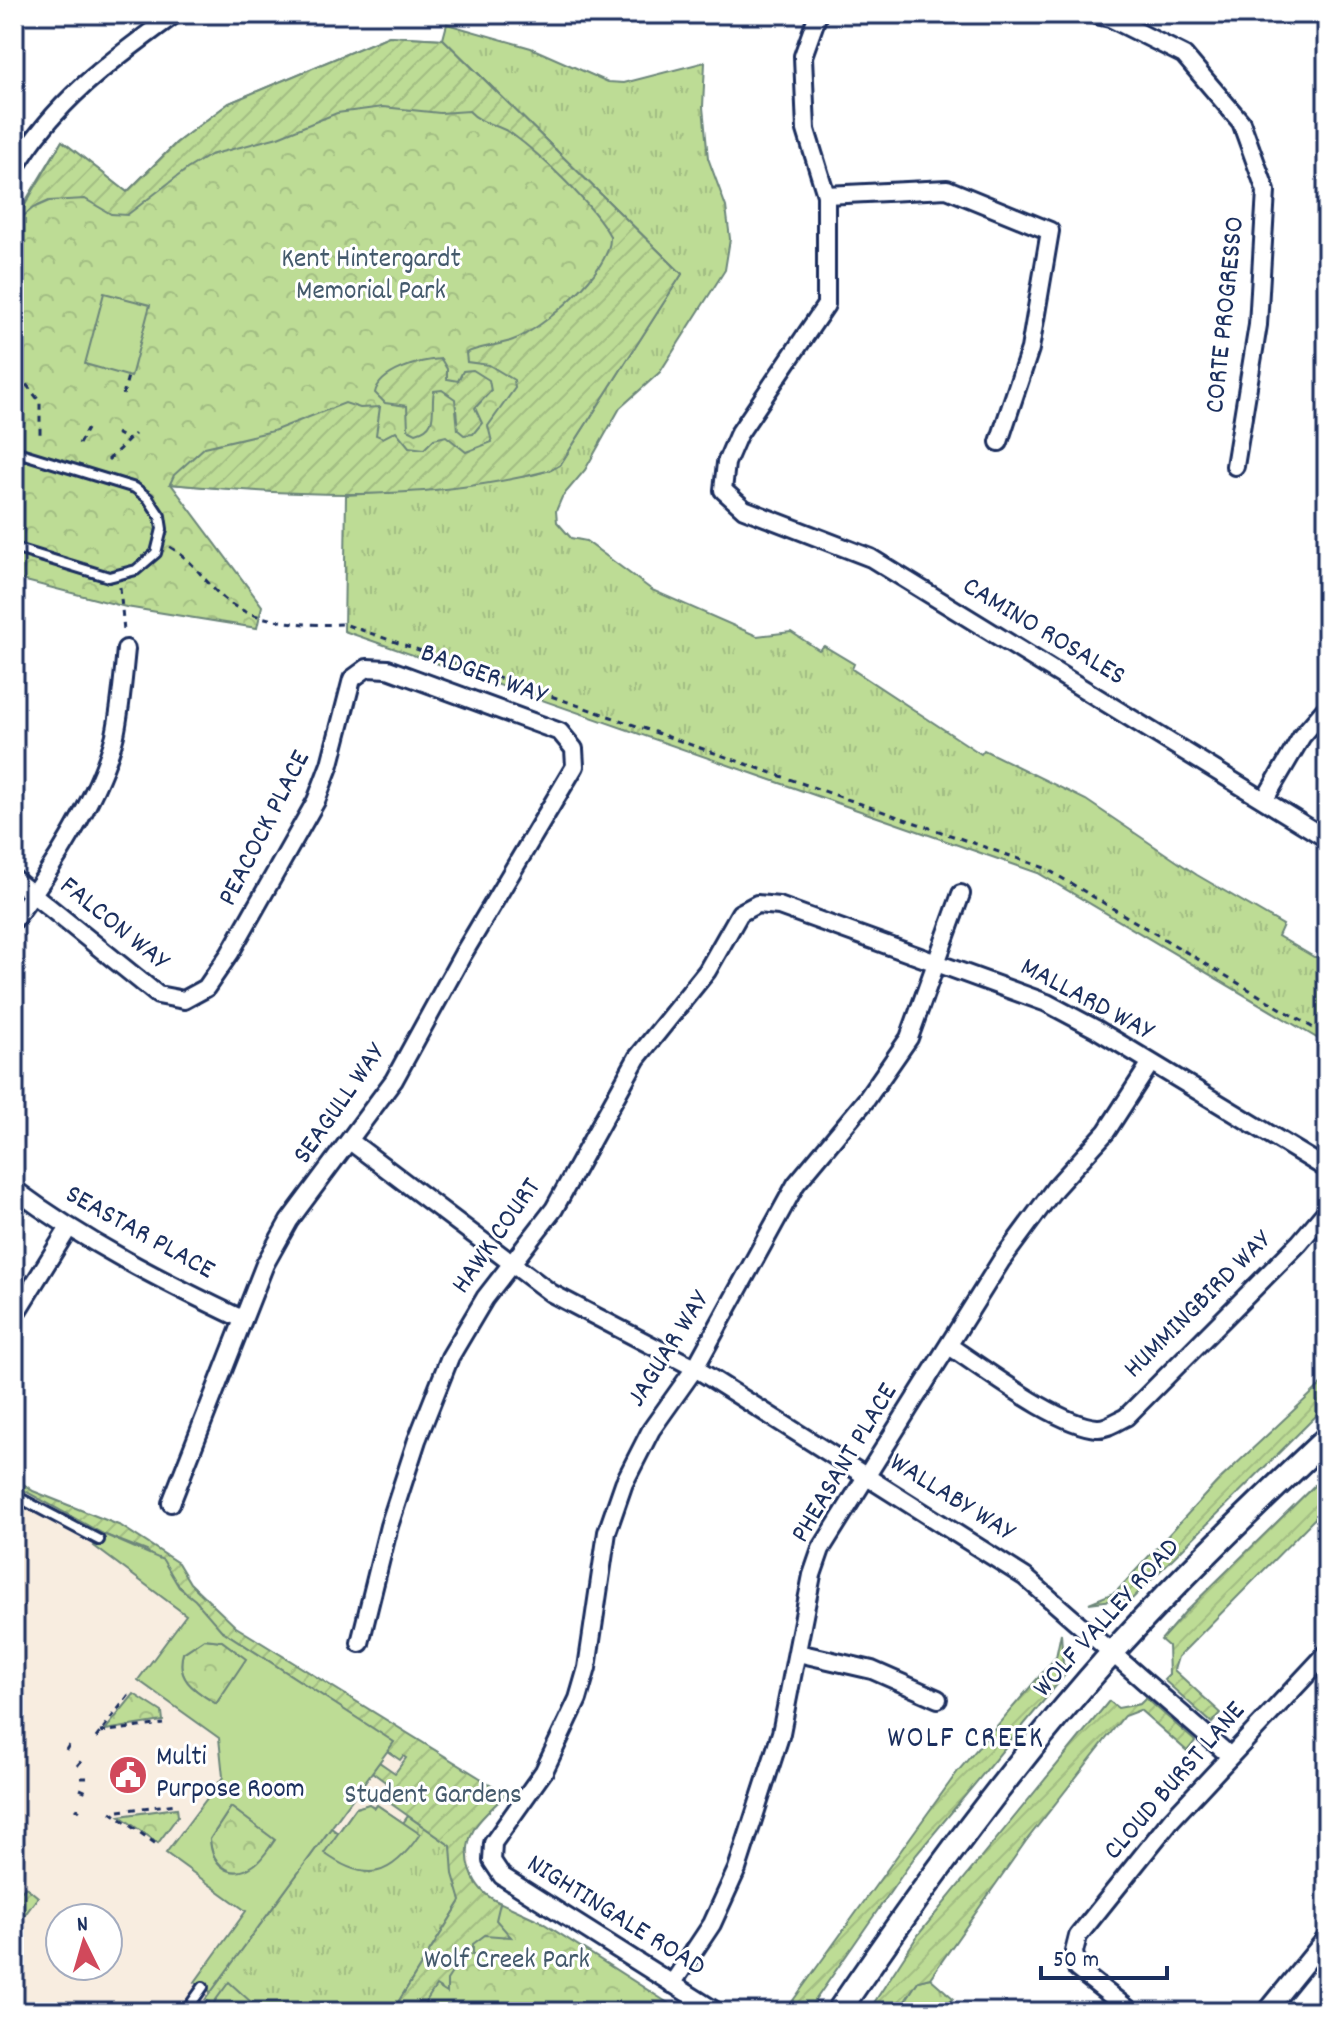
<svg xmlns="http://www.w3.org/2000/svg" width="1341" height="2026" font-family="Dekko,sans-serif">
<style>
.built{fill:#f8ede0;fill-rule:evenodd}
.grass{fill:url(#grass-tufts);stroke:#6c867a;stroke-width:2}
.forest{fill:url(#forest-crowns);stroke:#6c867a;stroke-width:2}
.garden{fill:url(#garden-furrows);stroke:#6c867a;stroke-width:2}
.pitch{fill:#bddc95;stroke:#6c867a;stroke-width:2;fill-rule:evenodd}
.lines{fill:none;stroke-linecap:round;stroke-linejoin:round}
.service-casing{stroke:#1b2f5e;stroke-width:14}
.minor-casing{stroke:#1b2f5e;stroke-width:22}
.secondary-casing{stroke:#1b2f5e;stroke-width:28}
.path{stroke:#1b2f5e;stroke-width:3;stroke-dasharray:6 6;stroke-linecap:butt}
.service{stroke:#fff;stroke-width:8}
.minor{stroke:#fff;stroke-width:16}
.secondary{stroke:#fff;stroke-width:22}
.labels{text-anchor:middle;dominant-baseline:central;stroke-width:6;stroke-linejoin:round;paint-order:stroke}
.park-label{font-size:28px;fill:#445a6c;stroke:#fff}
.street-label{font-size:28px;fill:#1b2f5e;stroke:#fff}
.poi-label{font-size:28px;fill:#1b2f5e;stroke:#fff;text-anchor:start}
.neighbourhood-label{font-size:30px;letter-spacing:2px;fill:#1b2f5e;stroke:#fff}
</style>
<defs>
<pattern id="grass-tufts" width="24" height="20" patternUnits="userSpaceOnUse" patternTransform="scale(2)"><rect width="24" height="20" fill="#bddc95"/><path d="M3 7l-1-3M5 7V3M7 7l1-3M15 17l-1-3M17 17v-4M19 17l1-3" fill="none" stroke="#a2bd83"/></pattern>
<pattern id="forest-crowns" width="20" height="18" patternUnits="userSpaceOnUse" patternTransform="scale(2)"><rect width="20" height="18" fill="#bddc95"/><path d="M2 6a3 3 0 1 1 6 0M12 15a3 3 0 1 1 6 0" fill="none" stroke="#a2bd83"/></pattern>
<pattern id="garden-furrows" width="10" height="10" patternUnits="userSpaceOnUse" patternTransform="scale(2)"><rect width="10" height="10" fill="#bddc95"/><path d="M-1 1l2-2M0 10L10 0M9 11l2-2" fill="none" stroke="#a2bd83"/></pattern>
</defs>
<rect width="100%" height="100%" fill="#fff"/>
<filter id="ink" filterUnits="userSpaceOnUse"><feTurbulence type="fractalNoise" baseFrequency=".0125" numOctaves="2"/><feDisplacementMap in="SourceGraphic" scale="16" xChannelSelector="R" yChannelSelector="G"/><feConvolveMatrix kernelMatrix="1 2 1 2 8 2 1 2 1" color-interpolation-filters="sRGB"/></filter>
<g filter="url(#ink)">
<path class="built" d="M14,1477L33,1491L121,1526L178,1563L190,1583L236,1627L506,1794L476,1826L468,1845L473,1877L488,1897L413,2012H14ZM60,1918H108V1966H60Z"/>
<g class="grass">
<polygon points="447,24 531,48 608,82 624,83 705,62 703,107 708,158 726,207 730,239 725,270 660,372 620,408 585,470 562,497 556,511 557,522 571,538 586,541 652,590 757,636 791,632 819,650 824,646 854,664 852,669 981,754 984,750 1086,800 1197,875 1283,925 1278,936 1314,957 1319,957 1327,940 1327,1044 1038,873 344,631 346,495 430,490 551,470 682,274 443,39"/>
<polygon points="369,1804 375,1808 377,1805 403,1823 408,1816 451,1846 461,1901 392,2012 207,2012 212,2004 205,2000 331,1828 338,1833 356,1808"/>
<polygon points="930,1978 953,1998 941,2012 898,2012 918,1981"/>
</g>
<g class="forest">
<path d="M389,36L443,39L682,274L560,465C540,477 513,477 489,481C382,498 279,494 171,484L262,606L257,628L126,607L14,578V220L62,141L127,192L176,143L229,103Z"/>
<path d="M204,1639L222,1641L247,1659L216,1704C196,1691 175,1680 183,1653Z"/>
<polygon points="134,1694 162,1712 163,1721 105,1730"/>
<path d="M231,1807L275,1839C270,1846 266,1855 260,1861C237,1884 211,1867 210,1839Z"/>
<polygon points="177,1808 178,1816 158,1843 120,1816"/>
<polygon points="488,1897 538,1920 682,2012 413,2012"/>
</g>
<g class="garden">
<path d="M389,36L443,39L682,274L560,465L551,470C427,503 296,496 170,484L174,475L205,447L273,431L345,403L360,408L380,407L376,435L383,438L396,431L409,447L424,449L434,439L446,436L466,452L492,442L488,426L515,388L514,380L489,365L467,362L466,353C481,346 498,346 513,340C543,329 613,269 610,236C593,205 541,155 512,134C497,124 481,124 469,111L440,113L383,107L337,113L278,137L210,155L187,169L127,215L111,214L85,199L49,201L33,208L14,224L62,141L127,192L176,143L229,103Z"/>
<path d="M441,359L447,369V379L458,381L463,371L473,370L489,380L491,391L475,408L482,423L473,434L464,435L458,430L455,399L442,390L434,391C430,408 440,427 416,433L408,429L407,406L385,403L375,393C379,371 422,360 441,359Z"/>
<polygon points="1327,1379 1327,1405 1127,1604 1121,1599 1089,1603 1116,1592 1217,1482"/>
<polygon points="1327,1473 1327,1506 1178,1657 1174,1670 1221,1713 1212,1723 1164,1680 1169,1675 1168,1646 1161,1640 1185,1612"/>
<path d="M14,1477L33,1491L121,1526L178,1563L190,1583L236,1627L506,1794C496,1805 483,1815 475,1827C459,1855 471,1890 500,1903L496,1920L511,1937L485,1935L473,1944V1955L464,1954L447,1980V1993L436,1986L419,2012H392L461,1901L453,1874L451,1846L380,1796L388,1784L372,1772L379,1762L395,1773L406,1758L403,1756L400,1760L387,1751L393,1742L221,1630L147,1551L103,1534L14,1485Z"/>
<polygon points="1061,1633 1063,1664 1070,1669 916,1855 807,2012 778,2012 789,2006 958,1771 1056,1657"/>
<polygon points="1146,1698 1195,1741 1187,1751 1140,1710 1124,1716 1026,1841 930,1978 918,1981 898,2012 868,2012 918,1935 1109,1701 1118,1708 1140,1704"/>
<polygon points="26,1887 38,1897 24,1916 14,1908 14,1898"/>
</g>
<g class="pitch">
<polygon points="104,293 150,305 131,377 85,364"/>
<path d="M103,1534L163,1560L179,1587L195,1600L221,1630L394,1742L211,1992L195,1982L246,1911L166,1853L223,1777L219,1738L138,1680L186,1615L94,1546ZM204,1639L222,1641L246,1659L216,1704C196,1691 175,1680 183,1653ZM231,1807L275,1840C269,1848 263,1859 254,1865C230,1882 211,1864 210,1839Z"/>
<path d="M369,1804L375,1808L377,1805L420,1834C391,1877 367,1884 324,1853L356,1808Z"/>
<polygon points="229,1982 262,2012 207,2012"/>
</g>
<g class="lines">
<defs>
<g id="service">
<polyline points="14,451 135,488 148,498 160,516 162,529 156,553 136,570 109,577 14,548"/>
<polyline points="14,1495 99,1540"/>
<polyline points="185,2012 203,1987"/>
</g>
<g id="minor">
<polyline points="818,14 803,56 806,130 826,195 826,305 738,435 726,463 723,490 744,509 871,558 1327,839"/>
<polyline points="1092,14 1110,18 1184,55 1241,122 1266,191 1258,325 1235,466"/>
<path d="M14,170C53,102 113,59 175,14"/>
<polyline points="826,195 947,189 1050,231 1030,349 999,442"/>
<polyline points="1265,799 1302,736 1327,707"/>
<polyline points="14,879 158,995 184,1000 206,988 230,953 316,801 330,764 352,679 367,668 388,669 560,732 574,749 575,766 463,954 394,1080 289,1221 265,1264 171,1503"/>
<path d="M14,920C51,871 100,795 115,735C121,707 123,678 126,649"/>
<polyline points="350,1141 551,1293 695,1368 1025,1577 1230,1756"/>
<path d="M14,1189C85,1242 162,1281 242,1319"/>
<polyline points="14,1316 68,1229"/>
<path d="M949,1346C985,1369 1057,1425 1097,1428C1106,1429 1117,1421 1126,1417L1299,1243L1327,1210"/>
<polyline points="360,1643 389,1526 417,1440 450,1357 485,1298 554,1209 637,1058 707,971 740,913 757,904 779,906 1047,1003 1096,1029 1327,1169"/>
<polyline points="798,1653 872,1670 938,1699"/>
<polyline points="672,1984 712,1924 737,1869 781,1733 812,1575 821,1549 1001,1261 1055,1188 1106,1132 1150,1064"/>
<polyline points="717,2012 502,1876 492,1861 493,1843 544,1771 578,1699 587,1668 607,1532 624,1483 651,1430 695,1368 796,1184 866,1100 909,1038 961,894"/>
<polyline points="1132,2012 1077,1969 1074,1952 1078,1936 1171,1820 1327,1653"/>
<polyline points="1266,2012 1327,1937"/>
</g>
<path id="secondary" d="M838,2012C923,1887 1012,1765 1113,1652C1181,1577 1254,1507 1327,1438"/>
</defs>
<use href="#service" class="service-casing"/>
<use href="#minor" class="minor-casing"/>
<use href="#secondary" class="secondary-casing"/>
<g class="path">
<polyline points="19,375 40,402 40,435"/>
<polyline points="123,395 128,376"/>
<polyline points="116,433 129,440"/>
<polyline points="79,444 87,429"/>
<polyline points="108,460 135,434"/>
<path d="M170,547C195,562 203,580 223,598C251,623 308,626 344,624L1045,868L1327,1036"/>
<polyline points="120,587 124,631"/>
<polyline points="100,1732 163,1724"/>
<polyline points="96,1738 131,1692"/>
<polyline points="66,1750 69,1745"/>
<polyline points="77,1766 82,1760"/>
<polyline points="81,1778 88,1778"/>
<polyline points="80,1789 87,1792"/>
<polyline points="76,1808 80,1811"/>
<polyline points="119,1811 176,1804"/>
<polyline points="111,1812 156,1844"/>
</g>
<use href="#service" class="service"/>
<use href="#minor" class="minor"/>
<use href="#secondary" class="secondary"/>
</g>
</g>
<defs>
<symbol id="civic-disc" viewBox="-11 -11 22 22"><circle r="9.5" fill="#d1495b" stroke="#fff"/><path d="M-.6-6.5H3V-4.5H.6V-3L4-1V1h2V6H-6V1h2V-1L-.6-3ZM-1.2 2.5V6h2.4V2.5Z" fill="#fff"/></symbol>
</defs>
<g fill-rule="evenodd">
<use href="#civic-disc" x="106" y="1753" width="44" height="44"/>
</g>
<g class="labels">
<g class="park-label">
<text x="371" y="261">Kent Hintergardt<tspan x="371" dy="32">Memorial Park</tspan></text>
<text x="433" y="1797">Student Gardens</text>
<text x="507" y="1962">Wolf Creek Park</text>
</g>
<g class="street-label">
<text transform="translate(1227 315) rotate(-84)">CORTE PROGRESSO</text>
<text transform="translate(1043 633) rotate(31)">CAMINO ROSALES</text>
<text transform="translate(483 676) rotate(20)">BADGER WAY</text>
<text transform="translate(266 829) rotate(-63)">PEACOCK PLACE</text>
<text transform="translate(113 925) rotate(39)">FALCON WAY</text>
<text transform="translate(1086 1001) rotate(28)">MALLARD WAY</text>
<text transform="translate(341 1105) rotate(-55)">SEAGULL WAY</text>
<text transform="translate(139 1234) rotate(29)">SEASTAR PLACE</text>
<text transform="translate(498 1237) rotate(-55)">HAWK COURT</text>
<text transform="translate(1199 1306) rotate(-45)">HUMMINGBIRD WAY</text>
<text transform="translate(670 1350) rotate(-58)">JAGUAR WAY</text>
<text transform="translate(846 1464) rotate(-59)">PHEASANT PLACE</text>
<text transform="translate(951 1499) rotate(32)">WALLABY WAY</text>
<text transform="translate(1108 1619) rotate(-48)">WOLF VALLEY ROAD</text>
<text transform="translate(1176 1782) rotate(-49)">CLOUD BURST LANE</text>
<text transform="translate(615 1917) rotate(32)">NIGHTINGALE ROAD</text>
</g>
<g class="poi-label">
<text x="156" y="1759">Multi<tspan x="156" dy="32">Purpose Room</tspan></text>
</g>
<g class="neighbourhood-label">
<text x="966" y="1740">WOLF CREEK</text>
</g>
</g>
<rect width="1341" height="2026" fill="none" stroke="#fff" stroke-width="48"/>
<rect x="24" y="24" width="1293" height="1978" fill="none" stroke="#1b2f5e" stroke-width="3" filter="url(#ink)"/>
<g transform="translate(84 1942) rotate(355)"><circle r="38" fill="#ffffff" stroke="#a4acbf" stroke-width="2"/>
<path d="M0-6L14 30L0 20L-14 30Z" fill="#d1495b"/>
<text y="-12" font-size="22" font-weight="bold" text-anchor="middle" fill="#1b2f5e">N</text>
</g>
<path d="M1041 1966v12h126v-12" fill="none" stroke="#1b2f5e" stroke-width="4"/>
<text x="1053" y="1966" font-size="24" fill="#1b2f5e" stroke="#ffffff" stroke-width="6" paint-order="stroke">50 m</text>
</svg>
